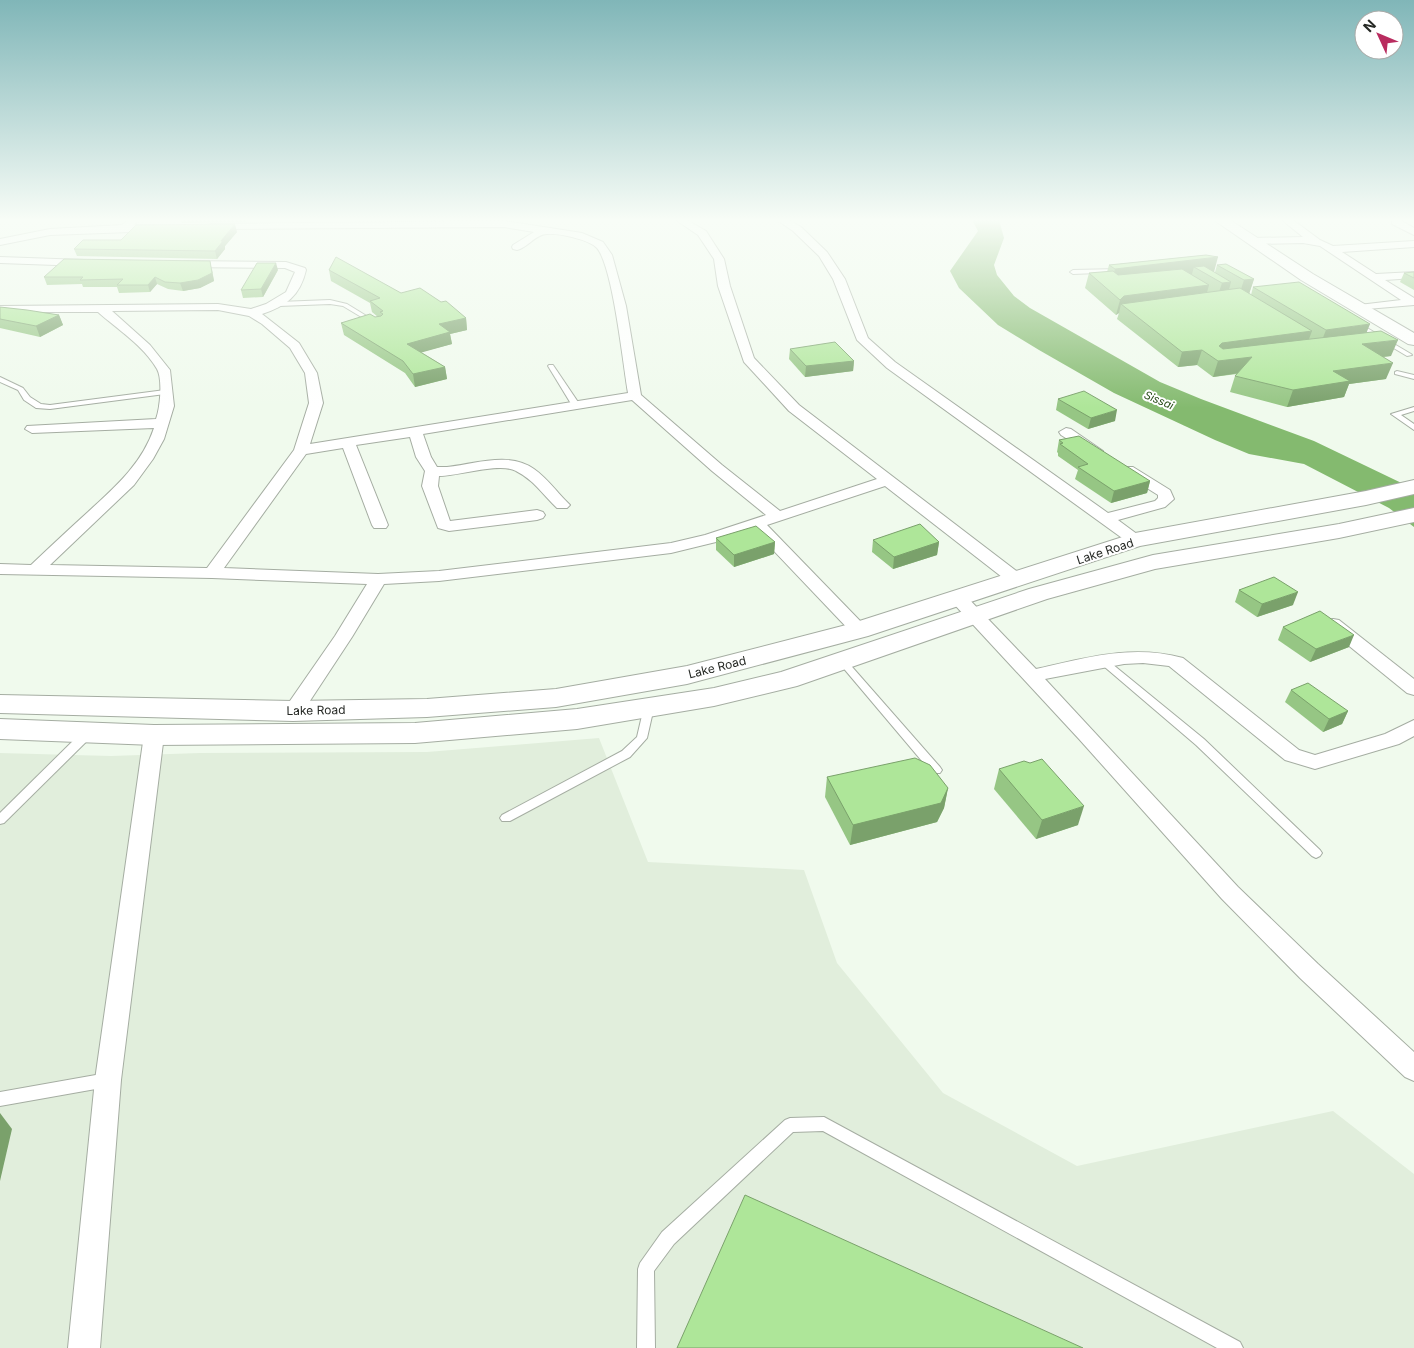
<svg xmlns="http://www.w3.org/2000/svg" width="1414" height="1348" font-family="Inter,sans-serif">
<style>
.built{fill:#e1eedc}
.water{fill:#84ba6f}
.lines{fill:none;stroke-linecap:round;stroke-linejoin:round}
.lane-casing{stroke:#a5ada2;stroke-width:2}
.street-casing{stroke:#a5ada2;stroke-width:2}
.secondary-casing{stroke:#a5ada2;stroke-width:2}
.lane{fill:#fff;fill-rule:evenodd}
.street{fill:#fff;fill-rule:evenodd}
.secondary{fill:#fff;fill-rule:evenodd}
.wall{fill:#96c684}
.shaded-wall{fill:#7aa16b}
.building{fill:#aee699;stroke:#7aa16b}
.labels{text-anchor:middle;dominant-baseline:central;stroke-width:4;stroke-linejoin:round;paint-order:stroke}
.far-water-label{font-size:11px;font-style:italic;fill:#274b17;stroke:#fff}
.street-label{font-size:12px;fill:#272a26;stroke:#fff}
</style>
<rect width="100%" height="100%" fill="#f0faed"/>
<polygon class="built" points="599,738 648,862 804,870 837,963 943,1093 1077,1166 1333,1111 1414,1174 1414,1348 0,1348 0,753 111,756 200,753 427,752"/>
<polygon class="water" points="972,220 999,220 1004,238 994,265 997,275 1014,296 1030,308 1160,382 1201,399 1314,441 1414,489 1414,527 1389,508 1304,464 1249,454 1215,440 1114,393 1039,350 998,325 959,288 950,271 978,231"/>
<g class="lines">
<defs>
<g id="lane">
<polygon points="1119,269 1122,271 1121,272 1073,274 1070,272 1073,270"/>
<polygon points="330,300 347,304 378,323 373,324 343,306 330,304 279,306 276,304 279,302"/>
<polygon points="1357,322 1411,354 1412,355 1407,356 1355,325 1354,324"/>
<polygon points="549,365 553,365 580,405 579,407 573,407 548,366"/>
<polygon points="1397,371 1414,375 1414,379 1395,374 1395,372"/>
<polygon points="0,377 23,388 30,397 41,404 50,405 165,390 169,392 165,394 50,409 36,408 24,400 18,390 0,382"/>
<polygon points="1414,407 1414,411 1401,415 1414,424 1414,430 1391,414"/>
<polygon points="1103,658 1106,659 1204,739 1320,850 1322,853 1320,856 1316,858 1312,856 1196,745 1100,663 1098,661 1100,659"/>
<polygon points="843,659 846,660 940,767 942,770 940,773 932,773 840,664 838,662"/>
<polygon points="649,704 654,707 647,738 630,757 510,821 502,821 500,818 502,815 622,751 637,737 644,707"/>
<polygon points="88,729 92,730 93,733 92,736 4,823 0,824 0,813 84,730"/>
<polygon points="107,1073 112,1075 114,1080 112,1085 107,1087 0,1106 0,1092"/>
<polygon points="824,1117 1240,1342 1243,1348 1217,1348 823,1131 793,1132 674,1244 654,1271 655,1348 637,1348 638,1269 640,1263 662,1232 785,1120 790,1118"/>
</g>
<g id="street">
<polygon points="128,220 139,220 134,225 157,225 162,228 157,231 50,235 0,245 0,239 50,229 122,225"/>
<path d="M676,220H687L706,231L724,259L730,286L754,358L799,405L1023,576L1025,580L1023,584H1011L885,486L767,525L865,626L868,630L865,634L859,635L853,634L754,530L716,542L671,553L439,581L384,584L352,637L300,716L293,718L286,716L283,711L335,636L367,584L212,578L0,574V564L31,565C50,547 69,529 88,512C115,487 142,464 154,428L32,433L25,429L27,426L156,419C160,408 163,380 157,369C144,346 117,329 98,312H0V306L218,304L251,309L266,304L286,292L295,272L285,268L184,267L179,264L184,261L286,262L305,268L306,270C300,296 286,306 262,314L299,343L317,373L323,403L310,444L628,393C623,364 613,267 597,248C589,239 558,233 547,234C536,234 527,248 517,250L513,249L512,247L513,245L534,232L504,227L206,229L205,227L210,224L504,221L582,233L603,242L612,255L626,306L641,395L722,465L780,511L877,479L789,411L744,362L718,286L714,259L698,235ZM218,310L249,316L262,324L290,348L305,373L309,403L294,450L207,568L50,565L134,485L153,459L164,439L174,406L170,370L150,345L112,311ZM632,400L712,471L766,515L705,535L671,543L439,571L378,574L224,568L306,454L343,448L372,525L374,528H386L388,525L356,445L410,437L416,457L425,471L422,486L438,528L449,531L537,520L543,518L545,515L543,512L537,510L450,521L438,486L439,476C459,476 500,462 516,471C533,479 544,496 557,508H567L570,505L567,502C556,491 547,478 534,469C509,451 475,464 447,467H437L431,457L423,434Z"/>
<polygon points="777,220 789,220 801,227 827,252 845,279 868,338 895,362 1108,513 1155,501 1158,498 1158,495 1123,473 1121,470 1123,467 1133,467 1170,490 1174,499 1165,507 1118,520 1141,537 1143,540 1141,543 1129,543 887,368 857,340 833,279 819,256 793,231"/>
<polygon points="1282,220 1293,220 1320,240 1333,246 1414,241 1414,247 1342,252 1376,274 1414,272 1414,278 1385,280 1414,298 1414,305 1355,310 1353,308 1359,305 1401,300 1320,246 1303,243 1253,244 1248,241 1253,238 1303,237"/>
<polygon points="1392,220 1400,220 1414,228 1414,235 1392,224"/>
<polygon points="0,257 84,260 89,263 84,266 0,263"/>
<polygon points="1066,428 1071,429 1103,451 1101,454 1091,454 1061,435 1059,432"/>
<path d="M959,594L965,595L1036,669C1086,658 1131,644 1183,658L1299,750L1315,755L1385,734L1414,720V736L1399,744L1315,769L1285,760L1169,666L1143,663L1124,664L1045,679L1238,887L1318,964L1414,1052V1081L1405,1077L1300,978L1222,899L1079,739L953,603L950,599L953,595Z"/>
<polygon points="1333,619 1339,620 1414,679 1414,695 1407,693 1327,628 1324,624 1327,620"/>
<polygon points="154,728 161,730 164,735 121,1080 100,1348 68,1348 95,1080 144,735 147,730"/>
</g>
<g id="secondary">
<polygon points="1214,220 1230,220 1313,274 1414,333 1414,345 1408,344 1301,280"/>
<polygon points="1414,480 1414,494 1366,505 1140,546 868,636 687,684 556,707 427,717 293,721 0,713 0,695 293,701 427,699 556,689 687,666 850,624 1135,533 1366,491"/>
<polygon points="1414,508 1414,522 1339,538 1155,569 1047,599 797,686 714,706 577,729 415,743 154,745 0,739 0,719 154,725 415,723 577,709 714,688 781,672 1029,589 1153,555 1339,524"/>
</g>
</defs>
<use href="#lane" class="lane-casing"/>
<use href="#street" class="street-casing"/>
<use href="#secondary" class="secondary-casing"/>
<use href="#lane" class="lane"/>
<use href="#street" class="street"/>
<use href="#secondary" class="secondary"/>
</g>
<g class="wall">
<polygon points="181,220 247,220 245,222 182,223"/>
<polygon points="237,232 225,246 225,249 217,259 77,256 74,249 121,240"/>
<polygon points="1206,255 1214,272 1215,272 1217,265 1254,279 1249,294 1251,295 1253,287 1366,332 1391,356 1382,357 1386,379 1349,384 1344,397 1287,407 1230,392 1235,376 1237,374 1213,377 1197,365 1178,367 1117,319 1119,313 1116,315 1085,288 1089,273 1107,272 1109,265"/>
<polygon points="212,269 214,281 200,288 183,291 168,289 157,284 150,292 119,293 117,287 83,287 82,284 47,285 44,277"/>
<polygon points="278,270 263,297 243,298 241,290"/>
<polygon points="329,270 401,293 466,318 467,330 450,334 452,344 421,352 445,367 447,379 415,387 405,373 344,335 341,323 378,317 372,312 370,303 331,281"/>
<polygon points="1414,272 1414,290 1400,282 1404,273"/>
<polygon points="0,307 59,315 63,325 40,337 0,328"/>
<polygon points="790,349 854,361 853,371 805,377 789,359"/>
<polygon points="1058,399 1115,421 1088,429 1056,410"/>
<polygon points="1059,440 1150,481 1147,493 1111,503 1075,479 1078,470 1058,456 1058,453 1057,452"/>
<polygon points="716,538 775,542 774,554 734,567 716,550"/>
<polygon points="873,540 939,542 937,555 893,569 872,552"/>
<polygon points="1239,590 1293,605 1257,617 1235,602"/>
<polygon points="1283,627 1349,647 1310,662 1278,640"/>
<polygon points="1291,690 1348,711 1342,724 1323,732 1285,702"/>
<polygon points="999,769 1078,825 1036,839 994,789"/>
<polygon points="827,777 948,788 944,808 937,822 850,845 825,797"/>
</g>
<g class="shaded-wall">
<polygon points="235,224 237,232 225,246 225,249 217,259 215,251 221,241"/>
<polygon points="1218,257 1214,272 1204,273 1194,267 1192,274 1111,283 1115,269"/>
<polygon points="210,261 214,281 200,288 183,291 180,283"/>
<polygon points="276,263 278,270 263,297 261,289"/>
<polygon points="155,277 157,284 150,292 148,285"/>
<polygon points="1254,279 1249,294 1239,295 1244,280"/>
<polygon points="1231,282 1227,297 1217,298 1222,283"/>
<polygon points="1209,285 1205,300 1121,304 1119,313 1116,315 1120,300 1124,296"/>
<polygon points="59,315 63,325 40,337 36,326"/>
<polygon points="466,318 467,330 450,334 452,344 409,356 407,344 439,324"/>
<polygon points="1370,324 1364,339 1320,345 1326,330"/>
<polygon points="1312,331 1306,347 1217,358 1219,346 1222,343"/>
<polygon points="1398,340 1391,356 1356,360 1362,344"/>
<polygon points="1202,350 1197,365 1178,367 1182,352"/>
<polygon points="1252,357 1246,372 1213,377 1218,361"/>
<polygon points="854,361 853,371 805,377 806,366"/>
<polygon points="1393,363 1386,379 1349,384 1344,397 1287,407 1293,390 1333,371"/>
<polygon points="445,367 447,379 415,387 413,374"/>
<polygon points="1117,410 1115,421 1088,429 1091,418"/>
<polygon points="1150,481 1147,493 1111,503 1114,491"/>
<polygon points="775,542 774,554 734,567 734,555"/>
<polygon points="939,542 937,555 893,569 894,557"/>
<polygon points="1298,592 1293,605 1257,617 1262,604"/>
<polygon points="1354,635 1349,647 1310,662 1316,649"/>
<polygon points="1348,711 1342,724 1323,732 1329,719"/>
<polygon points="948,788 944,808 937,822 850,845 853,825"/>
<polygon points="1084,806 1078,825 1036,839 1042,820"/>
<polygon points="0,1113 12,1129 0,1181"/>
</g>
<g class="building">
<polygon points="235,224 221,241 223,241 215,251 74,249 83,240 121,240 136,225"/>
<polygon points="1206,255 1218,257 1115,269 1109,265"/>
<polygon points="336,257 401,293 420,288 441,302 446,301 466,318 439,324 450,332 407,344 445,367 413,374 403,361 341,323 370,314 375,317 381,316 383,314 380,312 383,311 370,301 380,298 329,270"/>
<polygon points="64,259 210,261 212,273 198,280 180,283 165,282 155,277 148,285 117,285 123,279 80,280 83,277 44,277"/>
<polygon points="257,263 276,263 261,289 241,290"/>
<polygon points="1226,264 1254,279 1244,280 1217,265"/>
<polygon points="1204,266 1231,282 1222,283 1194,267"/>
<polygon points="1182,269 1209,285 1124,296 1120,300 1089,273 1113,271 1118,275"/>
<polygon points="1414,272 1414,278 1404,273"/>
<polygon points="1299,282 1370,324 1326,330 1253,287"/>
<polygon points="1240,288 1312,331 1222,343 1219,346 1223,349 1381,331 1398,340 1362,344 1393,363 1333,371 1350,381 1293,390 1235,376 1252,357 1218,361 1202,350 1182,352 1121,304"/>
<polygon points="0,307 27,310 59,315 36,326 0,319"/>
<polygon points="835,342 854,361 806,366 790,349"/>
<polygon points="1084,391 1117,410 1091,418 1058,399"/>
<polygon points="1079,436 1150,481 1114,491 1078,467 1088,464 1060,444 1063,443 1059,440"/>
<polygon points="920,524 939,542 894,557 873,540"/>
<polygon points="756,526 775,542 734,555 716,538"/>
<polygon points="1274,577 1298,592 1262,604 1239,590"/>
<polygon points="1320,611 1354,635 1316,649 1283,627"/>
<polygon points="1308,683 1348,711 1329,719 1291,690"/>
<polygon points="915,758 930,765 948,788 941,803 853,825 827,777"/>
<polygon points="1042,759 1084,806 1042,820 999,769 1024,761 1030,763"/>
<polygon points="745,1195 1083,1348 677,1348"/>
</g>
<linearGradient id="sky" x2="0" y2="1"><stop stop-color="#80b6b8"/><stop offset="0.54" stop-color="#f8fdf7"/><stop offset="1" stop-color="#f8fdf7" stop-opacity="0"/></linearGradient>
<rect width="1414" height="408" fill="url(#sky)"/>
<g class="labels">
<g class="far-water-label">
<text transform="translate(1159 400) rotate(23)">Sissai</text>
</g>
<g class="street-label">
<text transform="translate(1105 551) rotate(-18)">Lake Road</text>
<text transform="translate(717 667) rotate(-14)">Lake Road</text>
<text transform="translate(316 710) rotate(-1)">Lake Road</text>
</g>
</g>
<g transform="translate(1379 35) rotate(314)"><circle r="24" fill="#ffffff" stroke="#a9aaa8"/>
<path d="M0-4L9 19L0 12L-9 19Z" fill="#b92c5f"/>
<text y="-8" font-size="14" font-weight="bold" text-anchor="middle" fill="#272a26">N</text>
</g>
</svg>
